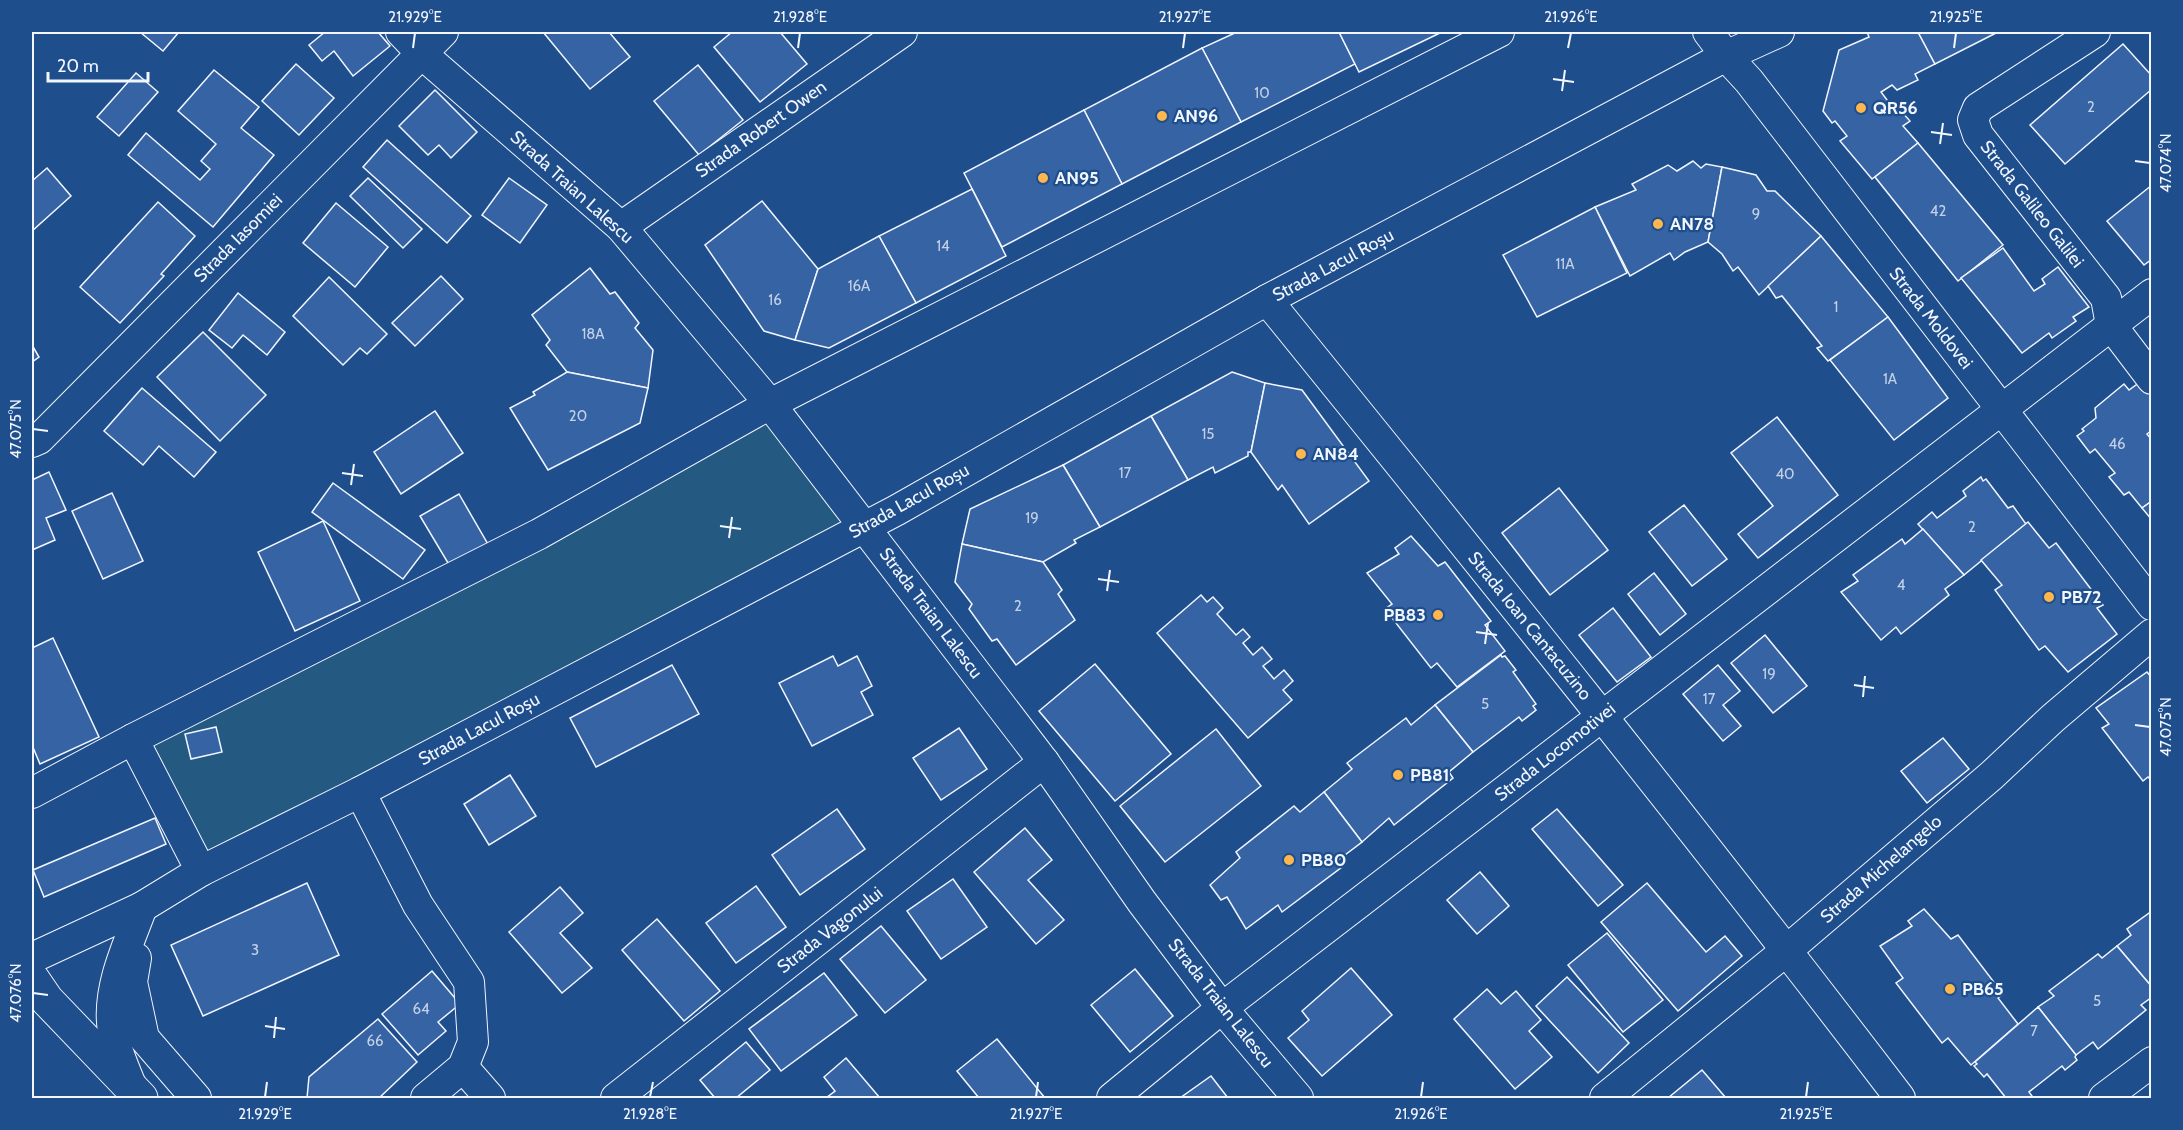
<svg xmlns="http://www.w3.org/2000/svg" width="2183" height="1130" font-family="Cabin,sans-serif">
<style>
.green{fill:#245a82;stroke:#a8bbd7;stroke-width:1.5}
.building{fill:#3563a3;stroke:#f2f6ff;stroke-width:1.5}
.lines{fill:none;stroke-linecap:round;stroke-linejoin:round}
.street-casing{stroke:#f2f6ff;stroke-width:32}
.primary-casing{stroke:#f2f6ff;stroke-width:35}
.street{stroke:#1f4e8c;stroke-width:30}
.primary{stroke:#1f4e8c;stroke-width:33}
.ticks{fill:none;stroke:#f2f6ff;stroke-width:2}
.poi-dot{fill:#ffb74d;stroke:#1f4e8c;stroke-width:2}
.labels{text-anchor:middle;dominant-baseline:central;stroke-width:4.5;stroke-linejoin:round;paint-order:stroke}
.number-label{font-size:15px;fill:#c3d1e8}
.poi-label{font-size:18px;font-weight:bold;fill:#f2f6ff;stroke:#1f4e8c;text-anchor:start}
.street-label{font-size:18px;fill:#f2f6ff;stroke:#1f4e8c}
.neatline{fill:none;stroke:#f2f6ff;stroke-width:2}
.ticks-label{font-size:15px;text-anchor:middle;fill:#f2f6ff}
</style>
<rect width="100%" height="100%" fill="#1f4e8c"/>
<polygon class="green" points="770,404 865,526 201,871 133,739"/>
<g class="building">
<polygon points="140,32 179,32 163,51"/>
<polygon points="325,32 378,32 390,46 353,76 334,51 322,61 309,45"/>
<polygon points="543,32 609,32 630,57 590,89"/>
<polygon points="732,32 780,32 807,64 760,102 714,47"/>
<polygon points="1237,32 1339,32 1355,64 1241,122 1202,48"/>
<polygon points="1339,32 1442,32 1359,72"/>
<polygon points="1867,32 1918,32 1935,64 1915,74 1918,80 1897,90 1892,85 1881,92 1890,104 1894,103 1910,121 1903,126 1918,143 1872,179 1840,141 1847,136 1835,121 1832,123 1823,111 1839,50 1869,37"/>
<polygon points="1918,32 1998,32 1935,64"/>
<polygon points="2123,44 2152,76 2152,89 2065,164 2030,125"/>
<polygon points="1202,48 1241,122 1122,184 1084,110"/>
<polygon points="296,64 334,98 299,135 262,101"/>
<polygon points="698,65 743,120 699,155 654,101"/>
<polygon points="214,70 259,107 241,128 274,155 213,227 128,155 146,133 200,180 210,169 201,161 216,144 178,111"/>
<polygon points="136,73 158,92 119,136 97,117"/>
<polygon points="435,90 477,132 451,158 439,145 428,155 399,126"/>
<polygon points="1084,110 1122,184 1002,247 964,173"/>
<polygon points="387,140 471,216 447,243 363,167"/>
<polygon points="1918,143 2003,245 1958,281 1875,177"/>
<polygon points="1693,161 1701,168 1706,164 1722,167 1708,242 1685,252 1674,260 1670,253 1630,276 1595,207 1636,190 1632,184 1668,165 1677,171"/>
<polygon points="1722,167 1756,175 1767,191 1775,191 1821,236 1759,295 1738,267 1733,271 1722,254 1708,242"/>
<polygon points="47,168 71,196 32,231 32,181"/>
<polygon points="368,178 422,229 403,248 350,196"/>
<polygon points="509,178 547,205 520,243 482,215"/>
<polygon points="2152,185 2152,259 2144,265 2107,221"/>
<polygon points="972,189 1006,256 916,303 879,236"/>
<polygon points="762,201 818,269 795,340 764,331 705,245"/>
<polygon points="158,202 195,236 161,274 164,276 120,323 80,287"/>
<polygon points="336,203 388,247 355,287 303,243"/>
<polygon points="1595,207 1627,273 1537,317 1503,255"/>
<polygon points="879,236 916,303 829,348 795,340 818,269"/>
<polygon points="1821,236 1888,317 1828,361 1817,348 1822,346 1782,296 1776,298 1768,286"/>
<polygon points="2003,248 2034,291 2045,284 2042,279 2058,267 2089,307 2073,317 2076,321 2052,338 2049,333 2022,353 1961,278"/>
<polygon points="590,268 610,294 615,292 639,323 635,328 653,350 648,388 567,372 546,345 550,340 532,315"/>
<polygon points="441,276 463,299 415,346 392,323"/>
<polygon points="329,277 387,334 367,354 360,348 343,365 293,316"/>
<polygon points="238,293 285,332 267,355 243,335 232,348 209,330"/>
<polygon points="1888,317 1948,398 1894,440 1830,360"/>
<polygon points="203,332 266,395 220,441 157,377"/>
<polygon points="32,345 39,357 32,362"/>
<polygon points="567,372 648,388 640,423 548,470 510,408 535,395 533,392"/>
<polygon points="1232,372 1265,383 1251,452 1248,452 1248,456 1215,473 1213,467 1188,480 1151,416"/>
<polygon points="2147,377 2152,383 2152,430 2147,434 2152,440 2152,501 2142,508 2129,492 2124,495 2109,477 2115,473 2095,449 2090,453 2077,436 2084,431 2082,429 2096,418 2095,408 2124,384 2129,390"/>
<polygon points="1265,383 1302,390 1369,481 1309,524 1282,485 1278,490 1251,452"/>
<polygon points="142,388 216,452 194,477 159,446 143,465 104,431"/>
<polygon points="435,411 463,453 401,494 374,452"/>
<polygon points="1151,416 1188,480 1100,527 1063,465"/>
<polygon points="1777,417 1838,495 1758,558 1738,534 1773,506 1731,453"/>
<polygon points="1063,465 1100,527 1074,540 1076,543 1043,562 962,544 970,509"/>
<polygon points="49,472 66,510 46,518 55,540 32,550 32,480"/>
<polygon points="1981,477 1983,481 1986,479 2008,508 2013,506 2026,524 1964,575 1918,524 1932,512 1937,518 1966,496 1963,491"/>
<polygon points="333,483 425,550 403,579 312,512"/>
<polygon points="1559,488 1608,550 1550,595 1502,533"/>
<polygon points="112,493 143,561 103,579 72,511"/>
<polygon points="459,494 489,546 451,568 420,516"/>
<polygon points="2152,501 2152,520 2142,508"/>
<polygon points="1684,505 1727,559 1692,586 1649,532"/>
<polygon points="323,521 360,601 295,631 258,552"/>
<polygon points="2028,522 2049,548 2056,543 2103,605 2097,608 2117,634 2068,672 2045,646 2039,650 1995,590 2002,585 1981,560"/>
<polygon points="1923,529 1964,575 1945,589 1949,595 1901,634 1896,627 1881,640 1841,592 1858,581 1853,575 1902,539 1905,544"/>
<polygon points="1411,536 1438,566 1445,562 1491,621 1485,625 1505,651 1457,687 1437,663 1431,668 1385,609 1392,604 1367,573 1399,554 1395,548"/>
<polygon points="962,544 1043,562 1062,590 1058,594 1075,620 1016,665 997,639 992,641 969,609 972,604 955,582"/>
<polygon points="1654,573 1686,614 1660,635 1628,594"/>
<polygon points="1201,595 1207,602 1213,597 1223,608 1217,614 1236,635 1243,629 1250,637 1243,643 1253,655 1262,647 1272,659 1263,666 1274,679 1284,670 1293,681 1283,690 1292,700 1248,738 1157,633"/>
<polygon points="1613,608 1651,657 1617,682 1579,635"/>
<polygon points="1765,635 1807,686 1773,713 1731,663"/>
<polygon points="53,638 99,737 40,764 32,745 32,648"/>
<polygon points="1501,655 1502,657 1505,656 1516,670 1513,672 1536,704 1533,706 1536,710 1522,721 1519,717 1473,752 1435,705"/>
<polygon points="833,656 838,666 857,656 872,686 861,692 873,715 812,746 779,683"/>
<polygon points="1095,664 1171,754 1115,801 1039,711"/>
<polygon points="672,665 699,714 596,767 570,718"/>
<polygon points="1718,665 1740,691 1723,705 1741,726 1723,741 1683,694"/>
<polygon points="2147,672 2152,678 2152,781 2148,777 2143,781 2102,728 2109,724 2096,708"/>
<polygon points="1435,705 1473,752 1449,772 1453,778 1394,825 1389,818 1362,842 1324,792 1352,769 1347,763 1406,718 1411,725"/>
<polygon points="216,727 222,752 191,759 185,734"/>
<polygon points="959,728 987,769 941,800 913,758"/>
<polygon points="1216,729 1261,786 1165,862 1120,806"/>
<polygon points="1943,738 1969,769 1927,803 1901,771"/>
<polygon points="510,775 536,816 489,845 464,804"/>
<polygon points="1324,792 1362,842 1337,861 1342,867 1282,912 1278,905 1246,929 1227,897 1221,900 1210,885 1240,858 1236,852 1294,806 1300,812"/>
<polygon points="837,809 865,849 800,895 772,855"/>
<polygon points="1557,809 1623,885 1598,906 1532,829"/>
<polygon points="155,818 166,844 44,897 33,870"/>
<polygon points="1025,828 1052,860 1028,880 1064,920 1036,944 974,872"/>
<polygon points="1480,872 1509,906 1477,934 1447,900"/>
<polygon points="953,879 987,927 941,959 907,911"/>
<polygon points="307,883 339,955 203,1016 171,945"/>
<polygon points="1647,883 1706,952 1725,936 1742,956 1678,1011 1601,922"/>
<polygon points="756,886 786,927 736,963 706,923"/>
<polygon points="560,887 583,913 560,933 592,968 562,993 509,932"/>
<polygon points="1924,909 1951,939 1958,935 2003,994 1998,998 2018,1024 1971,1065 1948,1038 1942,1043 1896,983 1903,978 1880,946 1912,926 1908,921"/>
<polygon points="2152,911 2152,987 2117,946 2131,935 2127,929"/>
<polygon points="657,919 720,991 684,1021 622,950"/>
<polygon points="881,926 926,980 885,1013 840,959"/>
<polygon points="1607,933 1663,1000 1623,1032 1568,965"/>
<polygon points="2117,946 2152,987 2152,997 2141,1005 2146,1010 2098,1049 2093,1042 2076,1055 2038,1007 2054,996 2049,991 2098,954 2102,958"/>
<polygon points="1351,968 1392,1015 1322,1076 1288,1038 1309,1020 1302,1011"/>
<polygon points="1135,969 1173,1016 1130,1052 1091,1005"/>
<polygon points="432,971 460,1004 438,1022 446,1031 418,1055 382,1014"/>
<polygon points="824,973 857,1015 781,1071 749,1029"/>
<polygon points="1567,977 1629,1043 1598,1073 1536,1006"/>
<polygon points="1487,989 1501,1004 1516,991 1541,1020 1529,1031 1552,1057 1515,1089 1454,1019"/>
<polygon points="2038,1007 2076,1055 2075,1057 2077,1060 2065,1070 2062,1066 2029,1092 2032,1096 2029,1098 2006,1098 1987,1074 1984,1077 1974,1066 1977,1064 1975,1062"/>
<polygon points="378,1019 417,1062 379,1098 307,1098 309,1077"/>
<polygon points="997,1039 1045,1098 979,1098 957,1071"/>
<polygon points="746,1042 770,1070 736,1098 715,1098 700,1080"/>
<polygon points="846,1058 880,1098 826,1098 835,1091 824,1077"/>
<polygon points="1702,1070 1726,1098 1668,1098"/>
<polygon points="1211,1076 1228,1098 1180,1098"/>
</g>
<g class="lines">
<defs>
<g id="street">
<polyline points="401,32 422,54 621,227 770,404 1044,762 1142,902 1222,1008 1298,1098"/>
<polyline points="1708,32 1726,56 1749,81 2152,605"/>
<polyline points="2095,32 1978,108 1973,120 1978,135 2106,298 2111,325 2152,379"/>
<polyline points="621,227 902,32"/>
<path d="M1267,300C1481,564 1694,828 1900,1098"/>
<polyline points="32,442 39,439 443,32"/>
<polyline points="133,739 201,871"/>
<polyline points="360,792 418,905 469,982 473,1042 463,1067 426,1098"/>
<polyline points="32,793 133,739 539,534 770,404 1499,32"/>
<polyline points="32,958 142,907 201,871 360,792 897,510 1267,300 1726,56 1779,32"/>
<polyline points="136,958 132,982 144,1038 196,1098"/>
<polyline points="463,1067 490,1098"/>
<path d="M132,1088C124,1067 113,1045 112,1022C109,983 129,943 142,907"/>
<polyline points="616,1098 1044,762"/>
<polyline points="1112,1098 1222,1008 2152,294"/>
<polyline points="1605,1098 1787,950 1991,776 2053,718 2152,634"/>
<polyline points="2104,1098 2152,1062"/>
</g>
<polyline id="primary" points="32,978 47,1000 141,1098"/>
</defs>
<use href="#street" class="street-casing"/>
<use href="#primary" class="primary-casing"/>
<use href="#street" class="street"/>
<use href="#primary" class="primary"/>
</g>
<path class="ticks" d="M413,48L415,33M798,48L800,33M1183,48L1185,33M1568,48L1571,33M1954,48L1956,33M1553,79L1574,82M1562,91L1565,70M1931,132L1952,135M1940,144L1943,123M2135,161L2150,163M33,429L48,431M342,473L363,476M351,485L354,464M720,526L741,529M729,538L732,517M1098,579L1119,582M1107,591L1110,570M1476,632L1497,635M1485,644L1488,623M1854,685L1874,688M1863,697L1865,676M2135,725L2150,727M33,993L48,995M265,1026L285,1029M274,1038L276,1017M265,1097L267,1082M650,1097L653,1082M1036,1097L1038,1082M1421,1097L1423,1082M1806,1097L1808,1082"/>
<g class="poi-dot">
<circle cx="1861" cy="108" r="6"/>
<circle cx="1162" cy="116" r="6"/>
<circle cx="1043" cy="178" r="6"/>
<circle cx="1658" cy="224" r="6"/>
<circle cx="1301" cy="454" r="6"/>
<circle cx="2049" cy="597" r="6"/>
<circle cx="1438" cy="615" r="6"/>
<circle cx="1398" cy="775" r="6"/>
<circle cx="1289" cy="860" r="6"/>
<circle cx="1950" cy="989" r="6"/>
</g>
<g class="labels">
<g class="number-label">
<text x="1262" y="93">10</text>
<text x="2091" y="107">2</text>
<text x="1938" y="211">42</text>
<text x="1756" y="214">9</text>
<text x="943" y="246">14</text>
<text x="1565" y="264">11A</text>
<text x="859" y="286">16A</text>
<text x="775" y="300">16</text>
<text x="1836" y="307">1</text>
<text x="593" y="334">18A</text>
<text x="1890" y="379">1A</text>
<text x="578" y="416">20</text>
<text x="1208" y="434">15</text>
<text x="2117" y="444">46</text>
<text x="1125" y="473">17</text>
<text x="1785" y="474">40</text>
<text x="1032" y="518">19</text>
<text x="1972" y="527">2</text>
<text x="1901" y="585">4</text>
<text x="1018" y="606">2</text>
<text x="1769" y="674">19</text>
<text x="1709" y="699">17</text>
<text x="1485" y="704">5</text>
<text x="255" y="950">3</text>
<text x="2097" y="1001">5</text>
<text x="421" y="1009">64</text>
<text x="2034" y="1031">7</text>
<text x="375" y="1041">66</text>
</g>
<g class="poi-label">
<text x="1873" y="108">QR56</text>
<text x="1174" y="116">AN96</text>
<text x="1055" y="178">AN95</text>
<text x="1670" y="224">AN78</text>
<text x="1313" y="454">AN84</text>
<text x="2061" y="597">PB72</text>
<text x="1426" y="615" text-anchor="end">PB83</text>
<text x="1410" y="775">PB81</text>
<text x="1301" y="860">PB80</text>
<text x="1962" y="989">PB65</text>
</g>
<g class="street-label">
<text transform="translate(761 129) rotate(-35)">Strada Robert Owen</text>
<text transform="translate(572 187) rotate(42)">Strada Traian Lalescu</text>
<text transform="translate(2032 204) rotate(52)">Strada Galileo Galilei</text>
<text transform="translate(238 238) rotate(-45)">Strada Iasomiei</text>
<text transform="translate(1333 265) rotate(-28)">Strada Lacul Roșu</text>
<text transform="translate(1931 318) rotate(52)">Strada Moldovei</text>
<text transform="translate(909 501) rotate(-29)">Strada Lacul Roșu</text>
<text transform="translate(931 613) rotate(53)">Strada Traian Lalescu</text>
<text transform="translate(1530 626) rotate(51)">Strada Ioan Cantacuzino</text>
<text transform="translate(479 729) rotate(-28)">Strada Lacul Roșu</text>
<text transform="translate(1555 752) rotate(-38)">Strada Locomotivei</text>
<text transform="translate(1881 869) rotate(-41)">Strada Michelangelo</text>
<text transform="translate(830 930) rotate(-38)">Strada Vagonului</text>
<text transform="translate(1221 1003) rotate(52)">Strada Traian Lalescu</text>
</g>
</g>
<rect width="2183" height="1130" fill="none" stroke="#1f4e8c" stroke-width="66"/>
<path d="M48 72v9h100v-9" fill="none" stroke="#f2f6ff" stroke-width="3"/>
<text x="57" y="72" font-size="18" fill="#f2f6ff" stroke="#1f4e8c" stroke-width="4.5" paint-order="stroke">20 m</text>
<rect x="33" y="33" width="2117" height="1064" class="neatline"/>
<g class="ticks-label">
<text x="415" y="22">21.929°E</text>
<text x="800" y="22">21.928°E</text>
<text x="1185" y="22">21.927°E</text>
<text x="1571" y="22">21.926°E</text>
<text x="1956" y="22">21.925°E</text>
<text transform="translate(2166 163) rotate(-90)" y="5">47.074°N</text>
<text transform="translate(16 429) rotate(-90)" y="5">47.075°N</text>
<text transform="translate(2166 727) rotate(-90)" y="5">47.075°N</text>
<text transform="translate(16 993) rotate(-90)" y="5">47.076°N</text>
<text x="265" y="1119">21.929°E</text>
<text x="650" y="1119">21.928°E</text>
<text x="1036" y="1119">21.927°E</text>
<text x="1421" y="1119">21.926°E</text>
<text x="1806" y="1119">21.925°E</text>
</g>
</svg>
